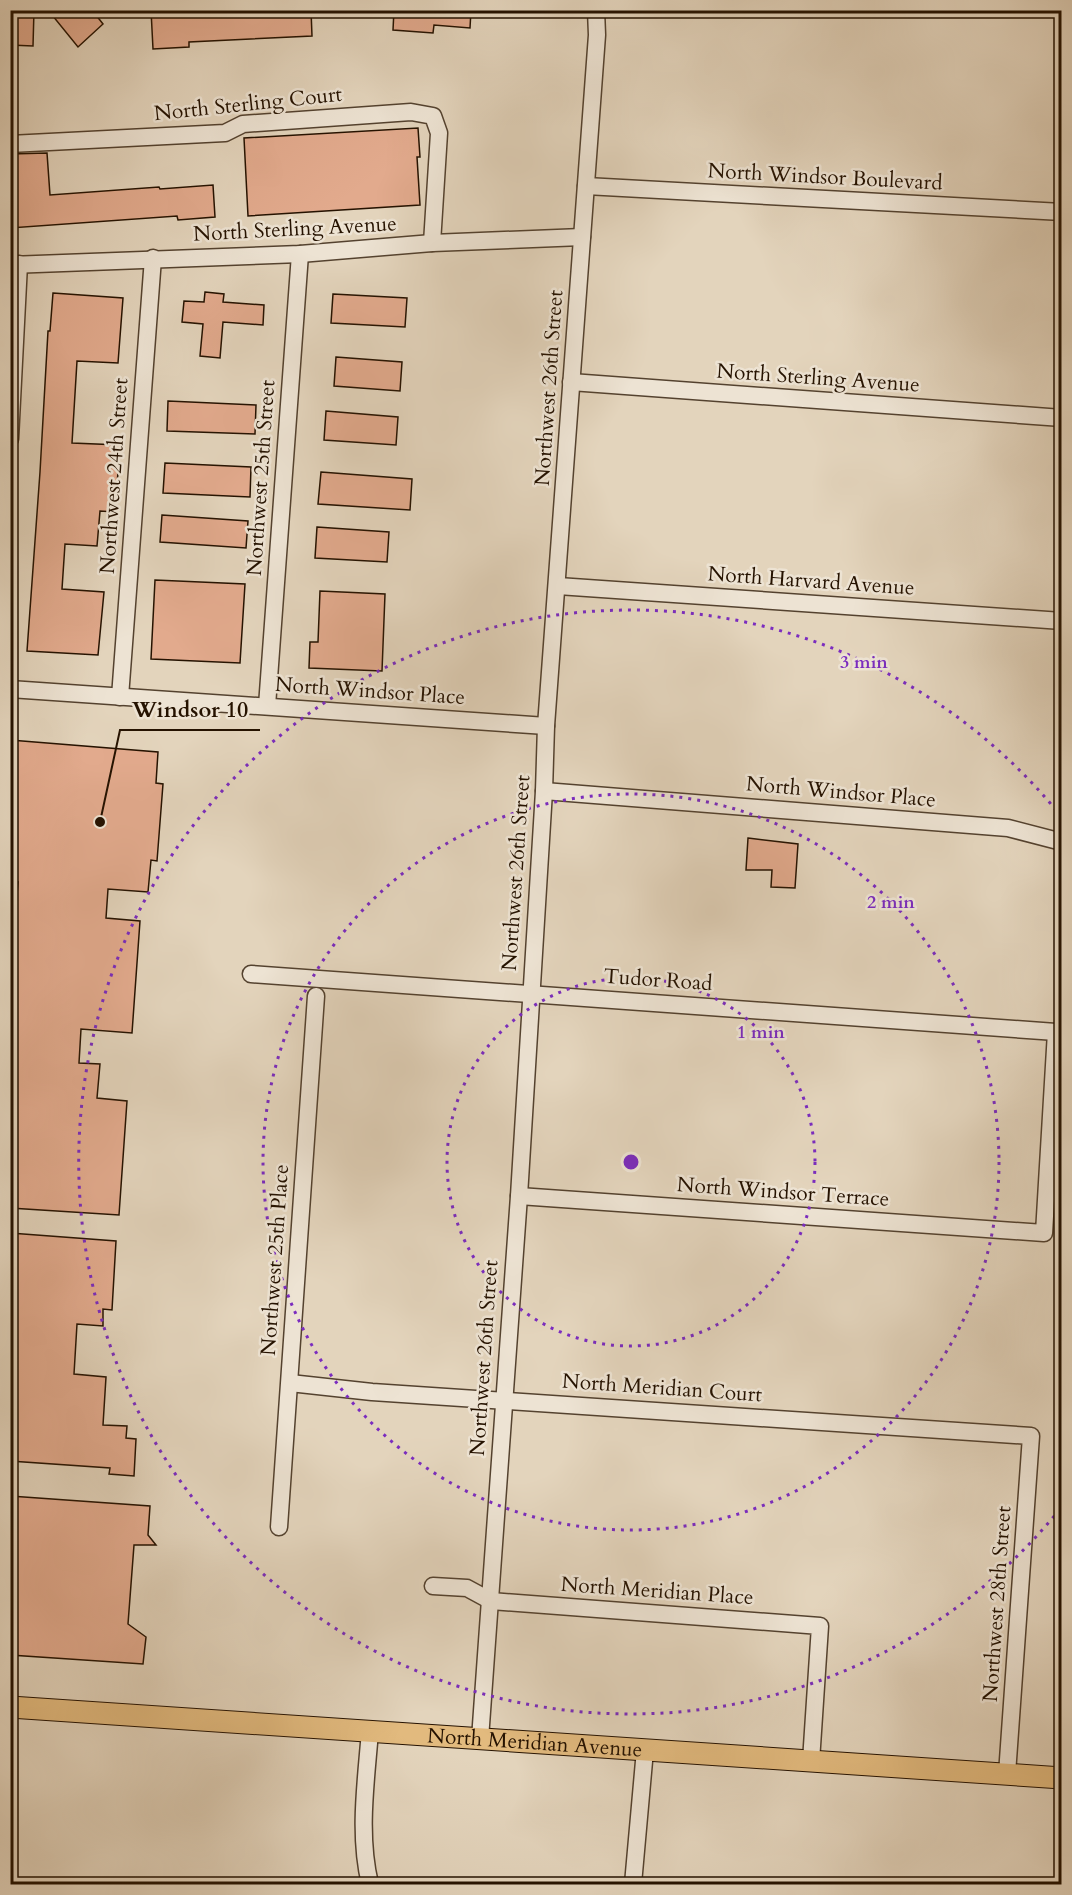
<svg xmlns="http://www.w3.org/2000/svg" width="1072" height="1895" font-family="Cardo,serif">
<style>
.building{fill:#e2aa8d;stroke:#251200;stroke-width:1.5}
.lines{fill:none;stroke-linecap:round;stroke-linejoin:round}
.minor-casing{stroke:#54422f;stroke-width:19}
.major-casing{stroke:#251200;stroke-width:23}
.minor{stroke:#ede3d3;stroke-width:16}
.major{stroke:#e2ba7e;stroke-width:21}
.ring{fill:none;stroke:#7b2cbf;stroke-width:3;stroke-dasharray:3 6}
.labels{text-anchor:middle;dominant-baseline:central;stroke-width:5;stroke-linejoin:round;paint-order:stroke}
.street-label{font-size:21px;fill:#251200;stroke:#ede3d3}
.centre{fill:#7b2cbf;stroke:#ede3d3;stroke-width:3}
.ring-label{font-size:18px;text-anchor:middle;font-weight:bold;fill:#7b2cbf;stroke:#ede3d3;stroke-width:5;stroke-linejoin:round;paint-order:stroke}
.leader{fill:none;stroke:#251200;stroke-width:2}
.callout-dot{fill:#251200;stroke:#ede3d3;stroke-width:2}
.callout-label{font-size:22px;text-anchor:middle;font-weight:bold;fill:#251200;stroke:#ede3d3;stroke-width:5;stroke-linejoin:round;paint-order:stroke}
</style>
<rect width="100%" height="100%" fill="#e3d4bc"/>
<filter id="stains"><feTurbulence type="fractalNoise" baseFrequency=".00333" numOctaves="4"/><feColorMatrix values="0 0 0 0 .2 0 0 0 0 .09 0 0 0 0 .02 0 0 0 .5 -.17"/></filter>
<radialGradient id="worn" r=".72"><stop offset=".6" stop-color="#630" stop-opacity="0"/><stop offset="1" stop-color="#630" stop-opacity=".3"/></radialGradient>
<g class="building">
<polygon points="10,10 34,10 33,46 10,45"/>
<polygon points="48,10 92,10 103,24 78,47"/>
<polygon points="151,10 311,10 312,36 189,42 189,47 153,49"/>
<polygon points="394,10 471,10 470,28 434,25 433,33 393,30"/>
<polygon points="418,128 420,157 417,157 420,205 248,216 244,138"/>
<polygon points="47,153 50,195 159,187 160,189 213,185 215,217 178,220 177,216 10,228 10,154"/>
<polygon points="205,292 224,294 223,302 264,305 263,325 223,322 220,358 200,356 203,324 182,322 184,301 204,302"/>
<polygon points="53,293 123,298 118,363 77,361 72,443 120,445 115,512 100,511 97,546 65,544 62,589 104,592 98,655 27,651 40,472 48,331 50,331"/>
<polygon points="333,294 407,298 405,327 331,323"/>
<polygon points="336,357 402,362 400,391 334,386"/>
<polygon points="168,401 256,405 255,434 167,431"/>
<polygon points="326,411 398,417 396,445 324,440"/>
<polygon points="165,463 251,467 250,497 163,493"/>
<polygon points="321,472 412,479 410,510 318,504"/>
<polygon points="162,515 248,521 246,548 160,542"/>
<polygon points="317,527 389,532 387,562 315,558"/>
<polygon points="155,580 245,584 240,663 151,659"/>
<polygon points="320,591 385,594 382,671 309,668 310,642 318,642"/>
<polygon points="10,740 158,752 156,783 163,784 157,861 151,860 148,892 108,889 106,918 140,921 132,1033 81,1029 79,1063 100,1064 97,1098 127,1101 119,1215 10,1208 10,985 18,882 10,881"/>
<polygon points="748,838 798,844 795,888 771,887 772,870 746,870"/>
<polygon points="10,1233 116,1241 112,1310 103,1309 103,1326 77,1324 74,1374 106,1377 103,1425 127,1426 126,1438 136,1439 134,1476 109,1474 110,1468 10,1461"/>
<polygon points="10,1496 150,1506 148,1535 156,1545 134,1545 128,1624 146,1637 143,1664 10,1655"/>
</g>
<g class="lines">
<defs>
<g id="minor">
<polyline points="10,144 225,133 243,124 411,112 433,116 439,133 432,243"/>
<polyline points="586,186 1062,212"/>
<polyline points="10,265 300,254 432,243 582,237"/>
<polyline points="571,382 1062,418"/>
<polyline points="10,439 19,264"/>
<polyline points="558,586 1062,621"/>
<polyline points="10,689 546,726"/>
<polyline points="120,697 153,258"/>
<polyline points="267,706 300,254"/>
<polyline points="544,791 1008,828 1062,842"/>
<polyline points="251,974 1056,1032 1062,1029"/>
<polyline points="519,1196 1044,1233 1056,1032"/>
<polyline points="290,1383 372,1392 1031,1436 1007,1774"/>
<polyline points="279,1527 316,996"/>
<polyline points="433,1586 467,1588 491,1601 820,1626 811,1761"/>
<path d="M370,1731C366,1782 358,1834 370,1884"/>
<polyline points="480,1739 519,1196 544,791 546,726 597,35 596,10"/>
<polyline points="633,1884 645,1750"/>
</g>
<g id="major">
<path id="s1" d="M10,1707L1062,1778"/>
</g>
</defs>
<use href="#minor" class="minor-casing"/>
<use href="#major" class="major-casing"/>
<use href="#minor" class="minor"/>
<use href="#major" class="major"/>
</g>
<g class="ring">
<circle cx="631" cy="1162" r="184"/>
<circle cx="631" cy="1162" r="368"/>
<path d="M1060 1509A552 552 0 1 1 1060 815"/>
</g>
<g class="labels">
<g class="street-label">
<text transform="translate(248 104) rotate(-6)">North Sterling Court</text>
<text transform="translate(825 177) rotate(3)">North Windsor Boulevard</text>
<text transform="translate(295 229) rotate(-3)">North Sterling Avenue</text>
<text transform="translate(818 378) rotate(4)">North Sterling Avenue</text>
<text transform="translate(549 388) rotate(-86)">Northwest 26th Street</text>
<text transform="translate(114 476) rotate(-86)">Northwest 24th Street</text>
<text transform="translate(261 478) rotate(-86)">Northwest 25th Street</text>
<text transform="translate(811 581) rotate(4)">North Harvard Avenue</text>
<text transform="translate(370 691) rotate(4)">North Windsor Place</text>
<text transform="translate(841 792) rotate(5)">North Windsor Place</text>
<text transform="translate(516 873) rotate(-86)">Northwest 26th Street</text>
<text transform="translate(658 980) rotate(4)">Tudor Road</text>
<text transform="translate(783 1192) rotate(4)">North Windsor Terrace</text>
<text transform="translate(275 1260) rotate(-86)">Northwest 25th Place</text>
<text transform="translate(484 1358) rotate(-86)">Northwest 26th Street</text>
<text transform="translate(662 1388) rotate(4)">North Meridian Court</text>
<text transform="translate(657 1591) rotate(4)">North Meridian Place</text>
<text transform="translate(997 1604) rotate(-86)">Northwest 28th Street</text>
<text stroke="none"><textPath href="#s1" startOffset="526">North Meridian Avenue</textPath></text>
</g>
</g>
<circle cx="631" cy="1162" r="9" class="centre"/>
<g class="ring-label">
<text x="864" y="668">3 min</text>
<text x="891" y="908">2 min</text>
<text x="761" y="1038">1 min</text>
</g>
<path class="leader" d="M100 822L120 730H260"/>
<circle class="callout-dot" cx="100" cy="822" r="6"/>
<g class="callout-label">
<text x="190" y="717">Windsor 10</text>
</g>
<rect width="1072" height="1895" fill="none" stroke="#e3d4bc" stroke-width="36"/>
<rect x="12" y="12" width="1048" height="1871" fill="none" stroke="#251200" stroke-width="3"/>
<rect x="18" y="18" width="1036" height="1859" fill="none" stroke="#251200" stroke-width="1.5"/>
<rect width="100%" height="100%" filter="url(#stains)"/>
<rect width="100%" height="100%" fill="url(#worn)"/>
</svg>
